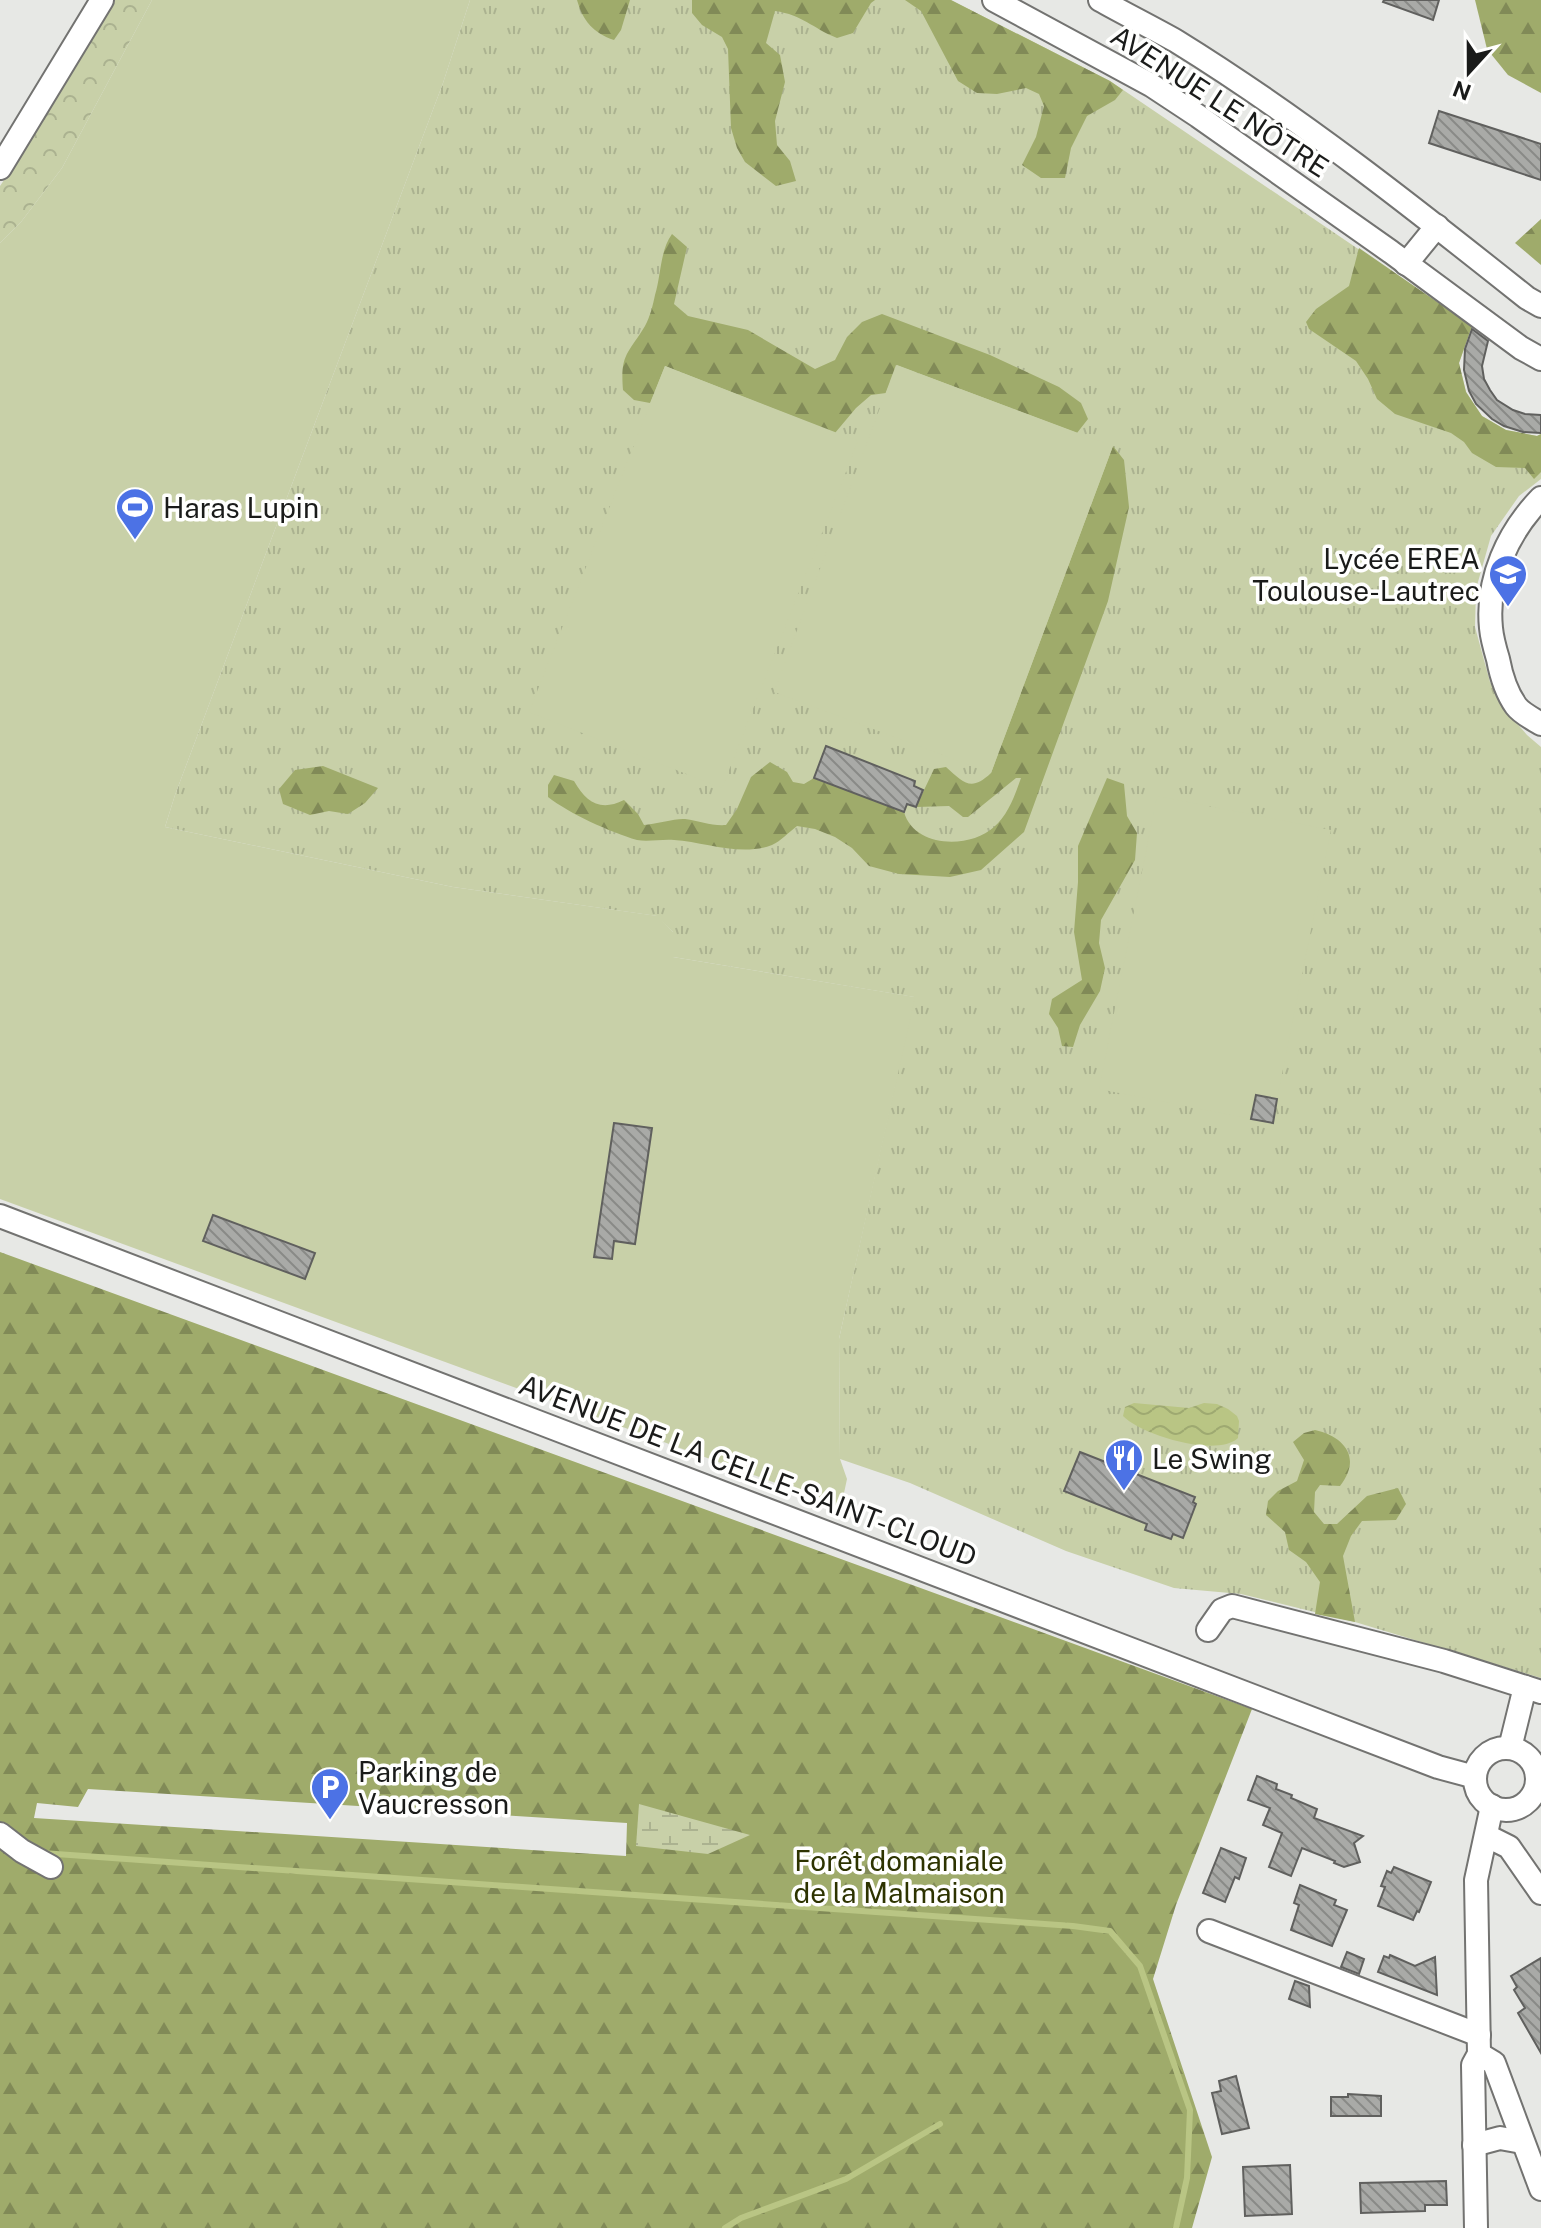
<svg xmlns="http://www.w3.org/2000/svg" width="1541" height="2228" font-family="'Public Sans',sans-serif">
<style>
.grass{fill:url(#grass-tufts)}
.forest{fill:url(#forest-firs);fill-rule:evenodd}
.wetland{fill:url(#wetland-marsh)}
.park{fill:url(#park-crowns)}
.pitch{fill:#c8d0a8}
.water{fill:url(#water-waves)}
.lines{fill:none;stroke-linecap:round;stroke-linejoin:round}
.stream{stroke:#b9c584;stroke-width:6}
.building{fill:url(#building-back-hatch);stroke:#60605e;stroke-width:2}
.minor-casing{stroke:#737371;stroke-width:26}
.minor{stroke:#fff;stroke-width:22}
.labels{text-anchor:middle;dominant-baseline:central;stroke-width:7;stroke-linejoin:round;paint-order:stroke}
.street-label{font-size:28px;fill:#1a1b1a;stroke:#fffffe}
.poi-label{font-size:28px;fill:#1a1b1a;stroke:#fffffe;text-anchor:start}
.park-label{font-size:28px;fill:#2d3300;stroke:#fffffe}
</style>
<defs>
<pattern id="grass-tufts" width="24" height="20" patternUnits="userSpaceOnUse" patternTransform="scale(2)"><rect width="24" height="20" fill="#c8d0a8"/><path d="M3 7l-1-3M5 7V3M7 7l1-3M15 17l-1-3M17 17v-4M19 17l1-3" fill="none" stroke="#abb290"/></pattern>
<pattern id="forest-firs" width="22" height="20" patternUnits="userSpaceOnUse" patternTransform="scale(2)"><rect width="22" height="20" fill="#9fab6b"/><path d="M5 1l3.5 6h-7zM16 11l3.5 6h-7z" fill="#818a57"/></pattern>
<pattern id="wetland-marsh" width="20" height="14" patternUnits="userSpaceOnUse" patternTransform="scale(2)"><rect width="20" height="14" fill="#c8d0a8"/><path d="M1 5h8M5 5V1M11 12h8M15 12V8" fill="none" stroke="#abb290"/></pattern>
<pattern id="park-crowns" width="20" height="18" patternUnits="userSpaceOnUse" patternTransform="scale(2)"><rect width="20" height="18" fill="#c8d0a8"/><path d="M2 6a3 3 0 1 1 6 0M12 15a3 3 0 1 1 6 0" fill="none" stroke="#abb290"/></pattern>
<pattern id="water-waves" width="16" height="10" patternUnits="userSpaceOnUse" patternTransform="scale(2)"><rect width="16" height="10" fill="#b9c584"/><path d="M0 5q4-4 8 0t8 0" fill="none" stroke="#9ea971"/></pattern>
<pattern id="building-back-hatch" width="6" height="6" patternUnits="userSpaceOnUse" patternTransform="scale(2)"><rect width="6" height="6" fill="#a9aaa7"/><path d="M-1 5l2 2M0 0l6 6M5-1l2 2" fill="none" stroke="#898a87"/></pattern>
</defs>
<rect width="100%" height="100%" fill="#e7e8e5"/>
<polygon class="grass" points="470,0 951,0 1110,81 1472,326 1459,363 1466,392 1482,416 1506,430 1537,436 1541,434 1541,479 1519,496 1491,536 1476,589 1475,627 1490,682 1507,712 1527,735 1541,747 1541,1678 1355,1622 1241,1594 1174,1588 1066,1551 910,1483 840,1459 839,1339 914,997 673,957 673,932 657,916 453,887 165,827 175,795 443,83"/>
<g class="forest">
<path d="M577,0H630L621,30L614,40C593,33 583,21 577,0Z"/>
<path d="M692,0H875L871,3L853,33L837,38C812,28 803,15 775,11L766,43L780,55L785,82L775,121L777,145L790,161L796,181L776,186L745,162L737,148L731,128L728,49L722,37L702,25L692,13Z"/>
<polygon points="905,0 951,0 1110,81 1123,90 1115,100 1087,116 1071,148 1065,178 1041,178 1022,165 1036,137 1044,106 1039,94 1026,88 997,94 977,93 958,81 921,11"/>
<polygon points="1475,0 1541,0 1541,93 1508,75 1487,49"/>
<polygon points="1541,219 1541,265 1515,243"/>
<path d="M672,234L687,247L674,304L688,316L748,330L815,369L835,360L847,337L862,322L882,314L990,355L1059,387L1081,403L1088,419L1077,433L897,365L886,393L871,395L856,408L835,433L665,366L650,403L634,400L623,390C620,354 628,354 645,326C650,317 653,305 655,295C661,276 660,250 672,234Z"/>
<polygon points="1359,248 1472,326 1459,363 1466,392 1482,416 1506,430 1537,436 1541,434 1541,472 1534,479 1525,468 1496,467 1472,453 1464,442 1451,433 1395,414 1377,399 1368,379 1356,361 1309,329 1306,322 1316,309 1349,286"/>
<path d="M1113,446L1124,460L1129,507L1108,601L1024,832L981,870L950,877L899,874L869,866L852,848L835,837L815,829L797,826C789,832 781,841 772,845C741,857 705,842 674,840C662,839 648,842 637,840C610,832 570,814 548,797V785L554,775L574,781C586,802 600,812 624,800L638,814L644,825C655,824 677,818 685,819C700,821 711,826 726,825L737,809L751,777L770,762L787,772L793,782L804,784L814,778L904,812C914,848 970,849 994,827C1008,815 1015,795 1021,778H1016L968,817H963L949,806L916,807L934,769L946,767C964,783 971,792 991,773Z"/>
<polygon points="323,766 378,788 365,803 348,814 329,811 310,815 283,804 279,789 295,770"/>
<polygon points="1107,778 1124,784 1127,816 1137,833 1135,860 1101,920 1099,943 1105,968 1100,991 1080,1025 1073,1047 1062,1046 1058,1028 1049,1014 1052,999 1082,980 1074,932 1078,882 1078,846"/>
<path d="M0,1252L1252,1709L1176,1905L1153,1979L1212,2157L1192,2228H0ZM88,1789L627,1823L626,1856L34,1818L37,1803L78,1807Z"/>
<path d="M1315,1430C1345,1437 1362,1458 1340,1486L1320,1485L1315,1492L1314,1512L1324,1524H1337L1367,1496L1398,1488L1406,1504L1396,1520L1362,1521L1351,1536L1343,1556L1355,1622L1315,1614L1320,1582L1306,1562L1289,1550L1285,1532L1266,1515L1268,1501L1278,1491L1297,1481L1304,1460L1293,1442L1304,1433Z"/>
</g>
<polygon class="wetland" points="639,1804 750,1835 708,1854 636,1846"/>
<polygon class="park" points="108,0 152,0 62,168 21,222 0,243 0,186 21,155"/>
<g class="pitch">
<polygon points="152,0 470,0 443,83 175,795 165,827 453,887 658,916 673,932 673,957 915,997 839,1339 840,1459 847,1479 841,1507 0,1199 0,243 21,222 62,168"/>
<polygon points="896,365 1113,446 991,773 774,692"/>
<polygon points="665,366 858,441 722,788 529,712"/>
<polygon points="1157,796 1331,830 1277,1099 1256,1096 1251,1119 1099,1089"/>
</g>
<path class="water" d="M1134,1403L1189,1408L1204,1403L1217,1404L1228,1409L1237,1416L1239,1421L1238,1438C1217,1458 1141,1435 1123,1416L1125,1407Z"/>
<g class="lines">
<g class="stream">
<polyline points="42,1853 1073,1926 1110,1931 1140,1966 1190,2110 1187,2178 1176,2228"/>
<polyline points="725,2228 741,2218 846,2179 940,2124"/>
</g>
</g>
<g class="building">
<polygon points="1384,0 1439,0 1433,20 1383,2"/>
<polygon points="1439,111 1541,144 1541,180 1429,143"/>
<polygon points="1472,329 1488,341 1482,366 1484,379 1490,390 1497,400 1513,410 1525,414 1541,415 1541,433 1523,432 1504,426 1492,419 1476,404 1469,391 1464,370 1465,349"/>
<polygon points="826,746 915,781 914,786 923,790 916,807 907,804 904,812 814,778"/>
<polygon points="1256,1095 1277,1099 1273,1123 1251,1119"/>
<polygon points="614,1123 652,1128 635,1244 614,1241 612,1259 594,1257"/>
<polygon points="213,1215 315,1253 305,1279 203,1241"/>
<polygon points="1080,1452 1195,1497 1193,1502 1196,1504 1183,1538 1173,1534 1171,1539 1145,1530 1147,1524 1064,1491"/>
<polygon points="1257,1776 1277,1784 1276,1789 1292,1795 1291,1798 1317,1809 1314,1818 1363,1836 1354,1843 1360,1862 1344,1867 1334,1863 1335,1861 1302,1848 1291,1876 1269,1867 1282,1833 1263,1825 1270,1808 1248,1800"/>
<polygon points="1221,1848 1246,1858 1239,1879 1235,1877 1225,1902 1203,1893"/>
<polygon points="1394,1867 1431,1882 1419,1912 1417,1911 1413,1920 1378,1906 1385,1887 1381,1886 1387,1871 1391,1873"/>
<polygon points="1300,1885 1336,1900 1334,1905 1347,1910 1332,1946 1291,1930 1299,1905 1294,1903"/>
<polygon points="1347,1952 1364,1959 1359,1974 1341,1967"/>
<polygon points="1390,1955 1415,1966 1435,1957 1437,1995 1378,1972 1384,1956 1389,1958"/>
<polygon points="1541,1958 1541,2053 1518,2013 1525,2008 1514,1990 1517,1987 1511,1976"/>
<polygon points="1295,1981 1309,1986 1310,2007 1289,1999"/>
<polygon points="1236,2076 1249,2128 1222,2134 1212,2093 1221,2091 1219,2081"/>
<polygon points="1348,2094 1381,2096 1381,2116 1331,2116 1331,2097 1348,2097"/>
<polygon points="1290,2165 1292,2214 1245,2216 1243,2167"/>
<polygon points="1446,2181 1447,2205 1425,2205 1425,2211 1361,2213 1360,2183"/>
</g>
<g class="lines">
<defs>
<g id="minor">
<polyline points="994,0 1151,85 1198,116 1391,252 1521,348 1541,359"/>
<path d="M1100,0C1125,14 1151,27 1176,41C1299,117 1414,208 1527,298L1541,306"/>
<polyline points="0,168 102,0"/>
<polyline points="1406,264 1437,226"/>
<path d="M1541,498C1508,532 1486,579 1491,628C1492,639 1495,649 1498,659C1501,675 1506,692 1516,706C1521,713 1533,719 1541,724"/>
<polyline points="0,1216 1438,1767 1475,1777"/>
<polyline points="1208,1630 1222,1610 1232,1606 1444,1661 1541,1692"/>
<polyline points="1510,1748 1525,1687"/>
<circle cx="1506" cy="1779" r="31"/>
<polyline points="0,1834 22,1851 51,1867"/>
<polyline points="1487,1836 1509,1847 1541,1893"/>
<polyline points="1209,1931 1479,2035"/>
<polyline points="1479,2054 1494,2063 1541,2189"/>
<polyline points="1474,2145 1500,2138 1522,2142"/>
<polyline points="1476,2228 1473,2065 1479,2054 1476,1880 1492,1806"/>
</g>
</defs>
<use href="#minor" class="minor-casing"/>
<use href="#minor" class="minor"/>
</g>
<defs>
<symbol id="stadium-pin" viewBox="-11 -11 22 30"><path d="M0 17L-7.5 6A9.5 9.5 0 1 1 7.5 6Z" fill="#4c72e5" stroke="#fffffe"/><path d="M0-5a6.5 5 0 1 0 0 10a6.5 5 0 1 0 0-10ZM-3.5-1.8h7v3.6h-7Z" fill="#fff"/></symbol>
<symbol id="school-pin" viewBox="-11 -11 22 30"><path d="M0 17L-7.5 6A9.5 9.5 0 1 1 7.5 6Z" fill="#4c72e5" stroke="#fffffe"/><path d="M0-5L7-2L0 1L-7-2ZM-4 1L0 2.5L4 1V4Q0 6-4 4Z" fill="#fff"/></symbol>
<symbol id="restaurant-pin" viewBox="-11 -11 22 30"><path d="M0 17L-7.5 6A9.5 9.5 0 1 1 7.5 6Z" fill="#4c72e5" stroke="#fffffe"/><path d="M-5-6h1v4h1v-4h1v4h1v-4h1v5L-1.5 .5V6h-2V.5L-5-1ZM5-6V6H3V1.5H1.5Q1.5-4 5-6Z" fill="#fff"/></symbol>
<symbol id="parking-pin" viewBox="-11 -11 22 30"><path d="M0 17L-7.5 6A9.5 9.5 0 1 1 7.5 6Z" fill="#4c72e5" stroke="#fffffe"/><path d="M-3.5-5.5H1a3.5 3.5 0 0 1 0 7H-1V5.5H-3.5ZM-1-3.4V-.6H.8a1.4 1.4 0 0 0 0-2.8Z" fill="#fff"/></symbol>
</defs>
<g fill-rule="evenodd">
<use href="#stadium-pin" x="113" y="485" width="44" height="60"/>
<use href="#school-pin" x="1486" y="552" width="44" height="60"/>
<use href="#restaurant-pin" x="1102" y="1436" width="44" height="60"/>
<use href="#parking-pin" x="308" y="1765" width="44" height="60"/>
</g>
<g class="labels">
<g class="street-label">
<text transform="translate(1220 101) rotate(33)">AVENUE LE NÔTRE</text>
<text transform="translate(748 1470) rotate(21)">AVENUE DE LA CELLE-SAINT-CLOUD</text>
</g>
<g class="poi-label">
<text x="163" y="507">Haras Lupin</text>
<text x="1480" y="558" text-anchor="end">Lycée EREA<tspan x="1480" dy="32">Toulouse-Lautrec</tspan></text>
<text x="1152" y="1458">Le Swing</text>
<text x="358" y="1771">Parking de<tspan x="358" dy="32">Vaucresson</tspan></text>
</g>
<g class="park-label">
<text x="899" y="1860">Forêt domaniale<tspan x="899" dy="32">de la Malmaison</tspan></text>
</g>
</g>
<g transform="translate(1469 72) rotate(201)" stroke="#fffffe" stroke-width="6" paint-order="stroke">
<path d="M0-6L14 30L0 20L-14 30Z" fill="#1a1b1a"/>
<text y="-12" font-size="22" font-weight="bold" text-anchor="middle" fill="#1a1b1a">N</text>
</g>
</svg>
